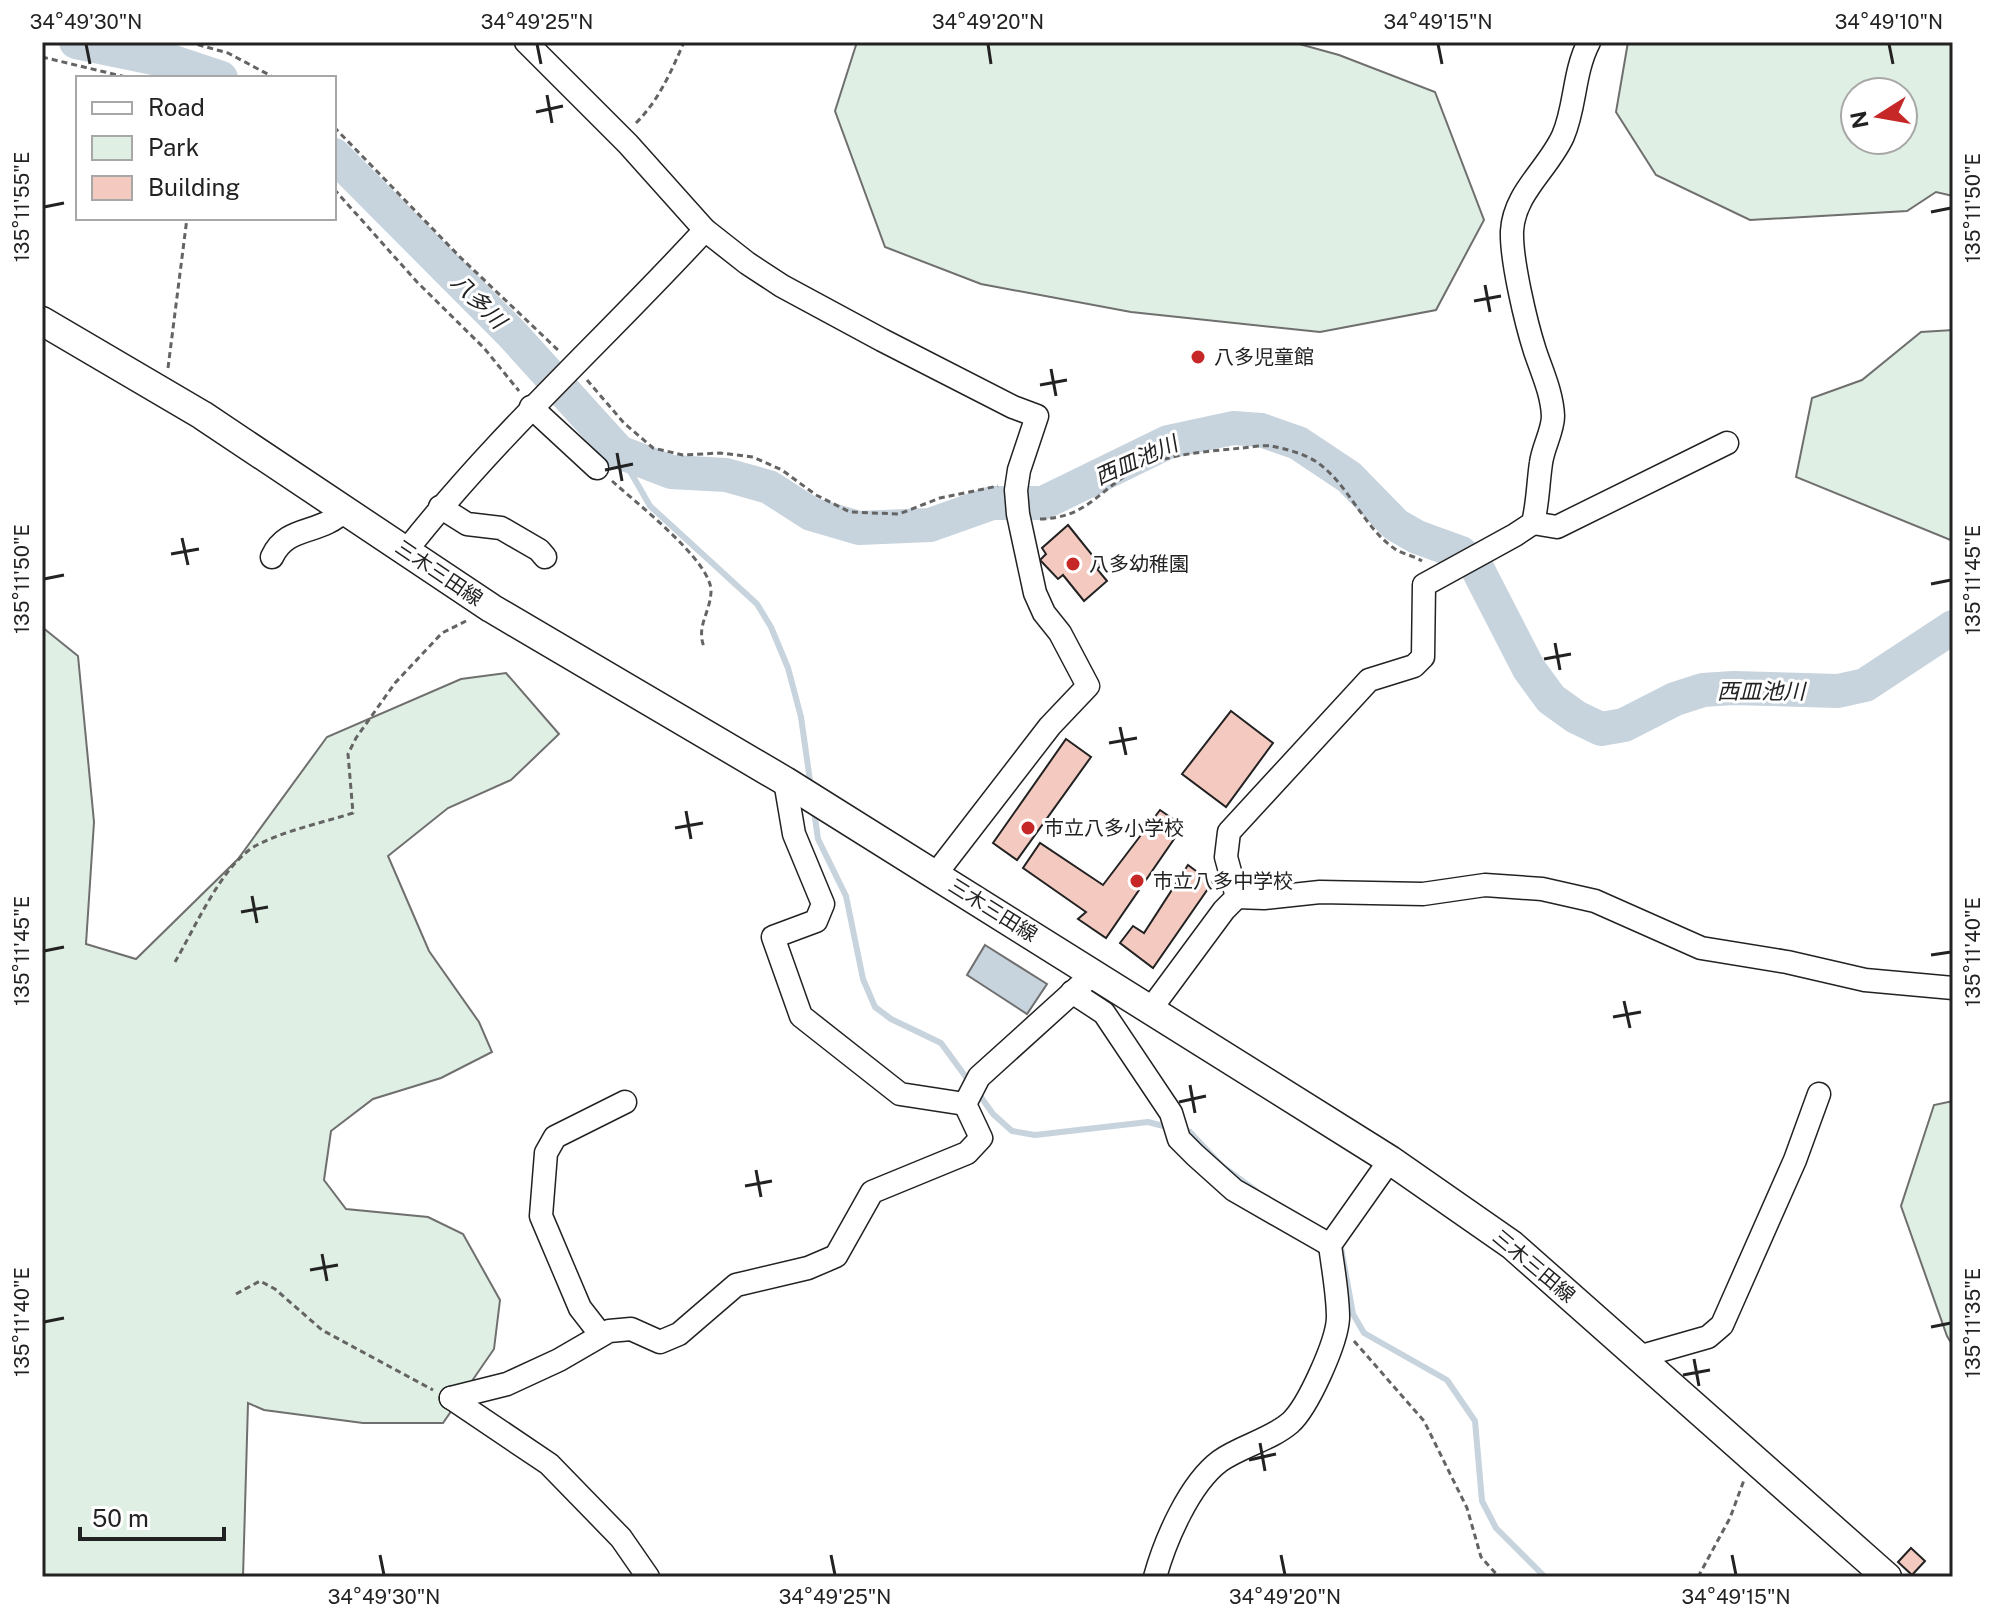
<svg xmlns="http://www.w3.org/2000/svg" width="1995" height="1619" font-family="'Public Sans','Noto Sans JP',sans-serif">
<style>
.green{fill:#e0efe3;stroke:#6f6f6f;stroke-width:2;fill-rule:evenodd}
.water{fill:#c7d3dd;stroke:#6f6f6f;stroke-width:2}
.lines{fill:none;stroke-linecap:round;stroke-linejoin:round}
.stream{stroke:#c7d3dd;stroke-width:6}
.river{stroke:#c7d3dd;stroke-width:34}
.building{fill:#f3c9c0;stroke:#222;stroke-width:2}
.minor-casing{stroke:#222;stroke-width:25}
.major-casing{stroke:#222;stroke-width:31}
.path{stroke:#646464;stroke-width:3;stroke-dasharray:6 4;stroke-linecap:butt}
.minor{stroke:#fff;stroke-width:22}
.major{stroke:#fff;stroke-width:28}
.ticks{fill:none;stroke:#222;stroke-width:3}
.poi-dot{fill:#c62828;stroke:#fff;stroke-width:3}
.labels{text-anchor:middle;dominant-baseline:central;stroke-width:6;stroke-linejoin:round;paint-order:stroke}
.poi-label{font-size:20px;fill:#222;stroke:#fff;text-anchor:start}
.street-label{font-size:20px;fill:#222;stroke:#fff}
.water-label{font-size:22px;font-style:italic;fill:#222;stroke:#fff}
.neatline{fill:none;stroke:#222;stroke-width:3}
.ticks-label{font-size:20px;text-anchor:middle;fill:#222}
</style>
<rect width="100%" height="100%" fill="#fff"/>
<g class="green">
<polygon points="857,42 1292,42 1339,55 1435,92 1484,220 1436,310 1320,332 1131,312 981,284 885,247 835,111"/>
<path d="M1628,42H1953V196L1936,192L1907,211L1750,220L1656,175L1616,112ZM1855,92H1903V140H1855Z"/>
<polygon points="1953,330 1953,541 1796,477 1812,398 1862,380 1921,332"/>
<polygon points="42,627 78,656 94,822 86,944 136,959 238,859 327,737 461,679 506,673 559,734 511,780 448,808 388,856 429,951 479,1022 492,1052 441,1078 373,1099 331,1131 324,1180 346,1209 428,1217 463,1234 500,1300 494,1349 443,1423 363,1423 264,1410 248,1403 243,1577 42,1577"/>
<polygon points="1953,1101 1953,1346 1947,1336 1901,1206 1934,1105"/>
</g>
<polygon class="water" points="985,945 1047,984 1027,1014 967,975"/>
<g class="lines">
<g class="stream">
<polyline points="619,452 650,506 757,604 771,627 788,668 801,717 811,788"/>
<polyline points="814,811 818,839 846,896 863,979 875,1007 891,1019 941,1043 971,1084"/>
<polyline points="978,1093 993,1114 1012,1131 1035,1135 1148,1122 1171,1128"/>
<polyline points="1182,1130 1190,1132 1222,1166 1256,1191"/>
<polyline points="1340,1242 1353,1314 1364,1333 1447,1380 1475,1421 1482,1501 1496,1528 1545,1577"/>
</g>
<g class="river">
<polyline points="76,42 173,62 221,78"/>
<polyline points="334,155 512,334 619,452 671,472 726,475 769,487 811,514 859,528 930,525 992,503 1043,503 1168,442 1233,428 1261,430 1298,443 1349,477 1396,525 1417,537 1461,553 1476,566 1529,669 1551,699 1576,717 1601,729 1624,725 1675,699 1703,690 1733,688 1838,691 1865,685 1953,627"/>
</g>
</g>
<g class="building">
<polygon points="1068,525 1101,566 1097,569 1107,581 1084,601 1063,575 1058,579 1040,560 1046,554 1042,548"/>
<polygon points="1231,711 1273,743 1226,807 1182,774"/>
<polygon points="1066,739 1091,757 1017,860 993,843"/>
<polygon points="1160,810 1183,826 1106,938 1078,919 1086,912 1023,868 1040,843 1103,885"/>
<polygon points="1188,865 1212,883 1153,968 1120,943 1133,926 1144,933"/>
<polygon points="1911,1548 1925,1561 1912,1575 1898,1562"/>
</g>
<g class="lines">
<defs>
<g id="minor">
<polyline points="526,42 628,144 705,230 747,263 782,286 882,340 1013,407 1037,416 1019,470 1016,490 1018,514 1035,593 1044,613 1060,633 1088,686 1050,726 935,875"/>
<polyline points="531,407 597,468"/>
<polyline points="440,507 467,524 501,528 539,550 545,557"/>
<polyline points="1533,523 1557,527 1727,443"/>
<path d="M406,551C498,434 605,339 705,230"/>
<path d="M272,557C287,524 320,536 345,510"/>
<polyline points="785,781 794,834 823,904 816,921 773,937 801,1016 900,1094 965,1104"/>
<path d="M1237,897L1226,857L1229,832L1369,680L1414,666L1423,657L1424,585L1515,535L1533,523C1538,503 1538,483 1541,463C1543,447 1553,431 1553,416C1552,393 1542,372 1535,351C1526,323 1511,260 1512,231C1514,193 1548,169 1563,136C1576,106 1573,73 1589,42"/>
<polyline points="1072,992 1104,1013 1171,1113 1179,1139 1195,1155 1234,1190 1330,1245"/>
<polyline points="1150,1010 1224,910 1237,897 1264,898 1320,892 1423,894 1485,885 1542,889 1595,901 1701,948 1787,962 1865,980 1953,988"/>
<polyline points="601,1335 580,1308 541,1216 546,1153 555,1137 625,1102"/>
<polyline points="1638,1357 1708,1337 1722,1325 1795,1160 1819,1094"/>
<polyline points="451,1398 507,1384 559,1360 609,1331 631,1329 660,1342 679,1334 736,1285 808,1268 836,1256 872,1192 967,1153 981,1138 965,1104 979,1077 1094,973"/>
<polyline points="451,1398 549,1464 621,1538 648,1577"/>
<path d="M1155,1577C1165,1541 1189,1484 1220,1461C1241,1446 1270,1440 1290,1423C1308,1407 1337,1342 1338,1318C1338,1294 1333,1269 1330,1245L1390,1160"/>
</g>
<polyline id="major" points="42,321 202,415 491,608 785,781 1390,1160 1512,1245 1887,1577"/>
</defs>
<use href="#minor" class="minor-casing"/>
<use href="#major" class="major-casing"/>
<g class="path">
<polyline points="188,42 228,53 275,78"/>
<polyline points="42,57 130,78"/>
<path d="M636,123C659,100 671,72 684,42"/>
<polyline points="334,127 461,258 559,351"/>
<polyline points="334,189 417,282 484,348 519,391"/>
<polyline points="168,368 187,218"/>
<polyline points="587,380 624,423 653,448 683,455 720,453 753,457 782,470 816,495 850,512 899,514 940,498 998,486"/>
<path d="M612,481C635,502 713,562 711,592C710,613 696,626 704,647"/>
<path d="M1040,519C1082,518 1094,497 1125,476C1158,454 1203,452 1242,448C1251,447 1263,445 1272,446C1286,449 1306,454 1318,463C1349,485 1363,527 1395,549C1403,554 1414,556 1422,561"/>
<path d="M175,962C195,928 222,864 257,845C287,830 321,823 353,813L348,754L356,738L395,683L442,633L466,621"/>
<polyline points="236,1294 260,1281 275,1289 322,1330 433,1390"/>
<polyline points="1354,1341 1424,1421 1467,1508 1481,1557 1499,1577"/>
<polyline points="1698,1577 1730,1518 1744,1480"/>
</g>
<use href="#minor" class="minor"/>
<use href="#major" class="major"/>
</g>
<path class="ticks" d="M86,44L90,64M537,44L541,64M988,44L991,64M1438,44L1442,64M1889,44L1893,64M547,95L552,123M536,112L563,106M44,207L64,203M1931,212L1951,208M1485,285L1490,312M1474,301L1501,296M1051,369L1056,396M1040,385L1067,380M617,453L622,481M605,470L633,464M182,538L188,565M171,554L199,549M44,579L64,575M1931,584L1951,580M1555,643L1560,670M1544,659L1571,654M1120,727L1126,755M1109,743L1137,738M686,811L691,839M675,828L703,823M252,896L257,923M241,912L268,907M44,951L64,947M1931,955L1951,952M1624,1001L1630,1028M1613,1017L1641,1012M1190,1085L1195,1113M1179,1102L1206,1096M756,1170L761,1197M745,1186L772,1181M322,1254L327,1281M310,1270L338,1265M44,1322L64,1318M1931,1327L1951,1323M1694,1359L1699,1386M1683,1375L1710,1370M1260,1443L1265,1471M1249,1460L1276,1454M380,1555L384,1575M831,1555L835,1575M1281,1555L1285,1575M1732,1555L1736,1575"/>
<g class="poi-dot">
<circle cx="1198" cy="357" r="8"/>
<circle cx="1073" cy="564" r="8"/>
<circle cx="1028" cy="828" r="8"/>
<circle cx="1137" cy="881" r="8"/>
</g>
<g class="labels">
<g class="poi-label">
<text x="1214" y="357">八多児童館</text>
<text x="1089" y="564">八多幼稚園</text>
<text x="1044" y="828">市立八多小学校</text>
<text x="1153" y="881">市立八多中学校</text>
</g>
<g class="street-label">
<text transform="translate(439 573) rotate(34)">三木三田線</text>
<text transform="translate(993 910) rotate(32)">三木三田線</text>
<text transform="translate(1534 1266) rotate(40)">三木三田線</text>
</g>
<g class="water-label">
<text transform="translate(479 301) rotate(45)">八多川</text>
<text transform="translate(1136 460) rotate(-24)">西皿池川</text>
<text x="1761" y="691">西皿池川</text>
</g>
</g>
<rect width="1995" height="1619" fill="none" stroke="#ffffff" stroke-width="88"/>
<rect x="76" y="76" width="260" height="144" fill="#ffffff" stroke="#a7a7a7" stroke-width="2"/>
<rect x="92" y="102" width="40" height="12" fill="#ffffff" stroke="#a7a7a7" stroke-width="2"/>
<text x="148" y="116" font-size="24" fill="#222222">Road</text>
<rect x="92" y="136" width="40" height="24" fill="#e0efe3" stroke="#a7a7a7" stroke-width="2"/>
<text x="148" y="156" font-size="24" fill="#222222">Park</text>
<rect x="92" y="176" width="40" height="24" fill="#f3c9c0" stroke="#a7a7a7" stroke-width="2"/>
<text x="148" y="196" font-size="24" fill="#222222">Building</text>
<g transform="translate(1879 116) rotate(259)"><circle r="38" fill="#ffffff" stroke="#a7a7a7" stroke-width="2"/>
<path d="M0-6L14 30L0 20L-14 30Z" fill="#c62828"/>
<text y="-12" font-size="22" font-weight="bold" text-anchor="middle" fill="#222222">N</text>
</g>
<path d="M80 1527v12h144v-12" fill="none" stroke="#222222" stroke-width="4"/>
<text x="92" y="1527" font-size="24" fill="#222222" stroke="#ffffff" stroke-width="6" paint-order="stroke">50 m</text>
<rect x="44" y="44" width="1907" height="1531" class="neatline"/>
<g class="ticks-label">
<text x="86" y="29">34°49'30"N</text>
<text x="537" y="29">34°49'25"N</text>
<text x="988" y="29">34°49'20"N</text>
<text x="1438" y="29">34°49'15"N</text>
<text x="1889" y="29">34°49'10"N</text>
<text transform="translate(22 207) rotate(-90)" y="7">135°11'55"E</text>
<text transform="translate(1973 208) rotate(-90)" y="7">135°11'50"E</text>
<text transform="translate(22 579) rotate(-90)" y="7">135°11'50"E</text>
<text transform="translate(1973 580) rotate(-90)" y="7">135°11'45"E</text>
<text transform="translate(22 951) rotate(-90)" y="7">135°11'45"E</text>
<text transform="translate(1973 952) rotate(-90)" y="7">135°11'40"E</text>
<text transform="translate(22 1322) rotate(-90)" y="7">135°11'40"E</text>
<text transform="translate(1973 1323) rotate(-90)" y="7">135°11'35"E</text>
<text x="384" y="1604">34°49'30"N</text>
<text x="835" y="1604">34°49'25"N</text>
<text x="1285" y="1604">34°49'20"N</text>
<text x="1736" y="1604">34°49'15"N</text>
</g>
</svg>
